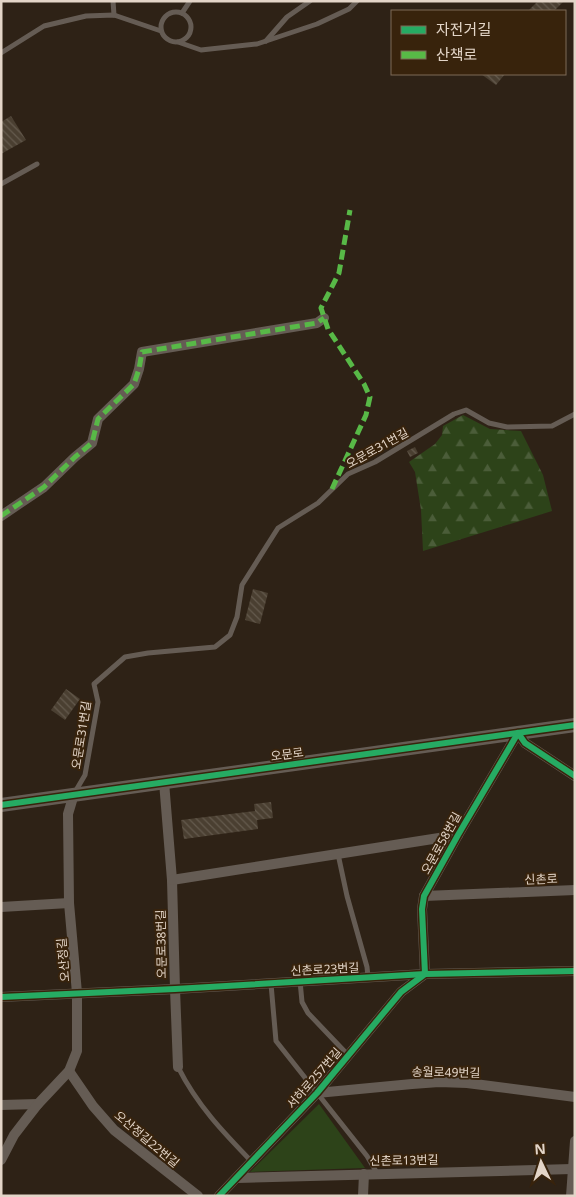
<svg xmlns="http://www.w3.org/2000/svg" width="576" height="1197" font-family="'Noto Sans','Noto Sans KR',sans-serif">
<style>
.green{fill:#2d4319}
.forest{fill:url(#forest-firs)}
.building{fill:url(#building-back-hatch)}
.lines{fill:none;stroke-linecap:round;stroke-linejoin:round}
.service{stroke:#655c54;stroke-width:5}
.minor{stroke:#655c54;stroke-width:10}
.tertiary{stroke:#655c54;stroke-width:14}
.quiet{stroke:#58b947;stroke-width:5;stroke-dasharray:10 5;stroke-linecap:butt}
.cycleway-casing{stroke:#38230c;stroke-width:9}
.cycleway{stroke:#26ab63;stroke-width:6}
.labels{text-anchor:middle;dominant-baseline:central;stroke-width:4;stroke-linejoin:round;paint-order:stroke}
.street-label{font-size:12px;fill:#e3d5c8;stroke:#38230c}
</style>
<defs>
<pattern id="forest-firs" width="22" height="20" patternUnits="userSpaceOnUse" patternTransform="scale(1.25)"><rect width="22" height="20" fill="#2d4319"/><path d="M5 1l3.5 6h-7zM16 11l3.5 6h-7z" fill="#4b5d39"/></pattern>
<pattern id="building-back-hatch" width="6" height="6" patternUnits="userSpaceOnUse" patternTransform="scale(1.25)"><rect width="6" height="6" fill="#4a3f31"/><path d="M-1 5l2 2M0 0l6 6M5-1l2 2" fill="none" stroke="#645a4d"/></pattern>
</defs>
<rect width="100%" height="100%" fill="#2e2216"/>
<polygon class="green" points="319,1104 365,1168 250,1172"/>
<polygon class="forest" points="463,415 490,429 521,431 543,475 552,511 423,551 421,510 415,472 409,462 435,444 442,435 443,426"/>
<g class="building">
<polygon points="538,1 564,1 554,11 528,11"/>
<polygon points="481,74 505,74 496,85"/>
<polygon points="11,116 26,140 1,154 1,122"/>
<polygon points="415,447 418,453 410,457 407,451"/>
<polygon points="253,589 268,593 260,624 245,620"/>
<polygon points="66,689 80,699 65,720 51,710"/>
<polygon points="271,802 273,818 257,820 258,829 184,839 181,820 255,811 254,804"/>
</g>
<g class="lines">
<g class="service">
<polyline points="113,1 114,15"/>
<circle cx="176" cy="27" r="15"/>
<polyline points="182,13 190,1"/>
<polyline points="266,41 287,17 310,1"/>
<polyline points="178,42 201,50 257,44 317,24 349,9 357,1"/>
<polyline points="1,53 44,26 86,16 114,15 161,31"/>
<polyline points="1,184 37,164"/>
<polyline points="75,792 85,775 98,702 94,684 125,657 148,653 215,647 230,635 237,617 242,585 278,528 318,503 348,474 375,462 454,414 466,410 489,423 507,427 552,426 575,414"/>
<polyline points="338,854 347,896 367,967 368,977"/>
<polyline points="300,981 302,1002 308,1013 348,1055"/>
<polyline points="271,984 276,1041 367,1156 377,1173"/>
<path d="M178,1067C197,1105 223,1132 252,1162"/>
</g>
<g class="minor">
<polyline points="1,516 44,487 75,457 92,443 98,419 134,384 139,369 142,352 317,323 324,318"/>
<polyline points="164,782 172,880 175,989 178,1067"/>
<polyline points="172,880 458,835"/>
<polyline points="424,896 575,890"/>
<polyline points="1,907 69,903"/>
<polyline points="1,997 175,989 425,974 575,971"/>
<polyline points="69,1071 93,1106 114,1130 198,1196"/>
<polyline points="317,1093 412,1084 439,1082 467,1083 575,1097"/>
<polyline points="1,1105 38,1104"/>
<polyline points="1,1160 14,1135 24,1122 38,1104 69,1071 77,1051 77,993 69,903 68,814 74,794"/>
<polyline points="237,1178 572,1169"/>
<polyline points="219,1196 317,1093 401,992 425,974 422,909 424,896 458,835 518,733 525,743 575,776"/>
<polyline points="363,1196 364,1174"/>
<polyline points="571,1196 575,1141"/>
</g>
<polyline class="tertiary" points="1,805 575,725"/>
<g class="quiet">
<polyline points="332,489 366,415 370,397 364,384 328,329 321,308 339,273 350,210"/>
<polyline points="1,516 44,487 75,457 92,443 98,419 134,384 139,369 142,352 317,323 324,318"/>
</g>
<defs>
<g id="cycleway">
<polyline points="1,805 575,725"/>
<polyline points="1,997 175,989 425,974 575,971"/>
<polyline points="219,1196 317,1093 401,992 425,974 422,909 424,896 458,835 518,733 525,743 575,776"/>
</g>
</defs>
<use href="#cycleway" class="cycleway-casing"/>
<use href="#cycleway" class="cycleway"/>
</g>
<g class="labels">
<g class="street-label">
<text transform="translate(377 448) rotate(-29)">오문로31번길</text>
<text transform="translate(81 735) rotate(-81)">오문로31번길</text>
<text transform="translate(287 754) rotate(-8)">오문로</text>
<text transform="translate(441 843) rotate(-61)">오문로58번길</text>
<text transform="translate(541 879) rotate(-2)">신촌로</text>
<text transform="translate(161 944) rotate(-91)">오문로38번길</text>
<text transform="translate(63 960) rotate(-95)">오산정길</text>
<text transform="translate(325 969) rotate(-3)">신촌로23번길</text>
<text transform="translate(446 1072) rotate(1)">송월로49번길</text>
<text transform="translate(314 1078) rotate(-49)">서하로257번길</text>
<text transform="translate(147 1139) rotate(40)">오산정길22번길</text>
<text transform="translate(404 1160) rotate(-1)">신촌로13번길</text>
</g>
</g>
<rect width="576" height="1197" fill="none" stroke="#e3d5c8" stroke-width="5"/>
<rect x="391" y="10" width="175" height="65" fill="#38230c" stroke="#7c6a57"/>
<rect x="401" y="26" width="25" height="8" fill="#26ab63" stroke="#7c6a57"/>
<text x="436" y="35" font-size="15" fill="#e3d5c8">자전거길</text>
<rect x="401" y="51" width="25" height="8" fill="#58b947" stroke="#7c6a57"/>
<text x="436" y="60" font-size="15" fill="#e3d5c8">산책로</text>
<g transform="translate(541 1162) rotate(356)" stroke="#38230c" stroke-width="4" paint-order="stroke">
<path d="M0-4L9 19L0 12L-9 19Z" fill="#e3d5c8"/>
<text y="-8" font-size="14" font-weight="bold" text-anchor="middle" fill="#e3d5c8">N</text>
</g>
</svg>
